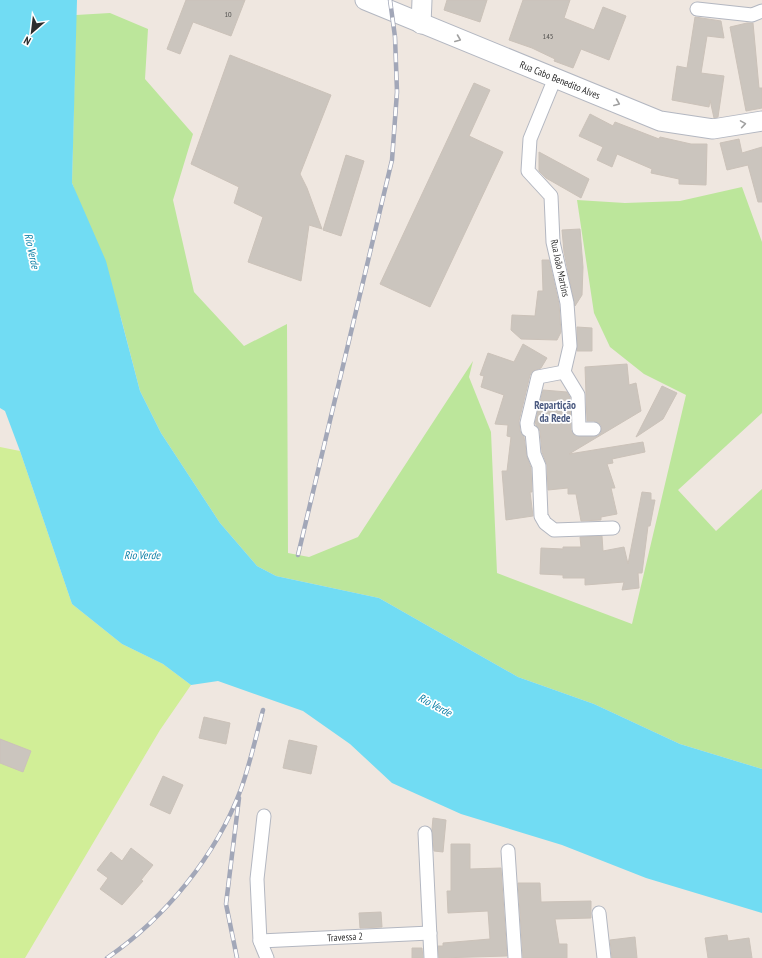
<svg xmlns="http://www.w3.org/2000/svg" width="762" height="958" font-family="'PT Sans Narrow',sans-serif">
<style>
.green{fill:#bce69b}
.pitch{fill:#d1ee97}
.water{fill:#71dcf3}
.building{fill:#cbc5be;stroke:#cbc2b9}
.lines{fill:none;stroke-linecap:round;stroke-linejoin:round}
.minor-casing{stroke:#b3b7c1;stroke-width:15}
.secondary-casing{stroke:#b3b7c1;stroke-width:21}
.minor{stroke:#fff;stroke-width:13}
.secondary{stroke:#fff;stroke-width:19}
.rail-casing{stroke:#a2a7b8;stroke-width:4.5}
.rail{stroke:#fff;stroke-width:3;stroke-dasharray:9;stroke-linecap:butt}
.oneway{stroke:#a0a0a0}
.labels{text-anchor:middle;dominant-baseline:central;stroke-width:3.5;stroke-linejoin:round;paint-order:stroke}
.number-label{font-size:8px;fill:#545351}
.street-label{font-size:10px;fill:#2d2d2d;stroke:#fff}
.water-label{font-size:11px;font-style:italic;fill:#0a7ea5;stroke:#fff}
.neighbourhood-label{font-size:11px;font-weight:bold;fill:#4b5a80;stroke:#fff}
</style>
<rect width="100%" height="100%" fill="#efe7e0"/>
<polygon class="green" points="110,13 148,29 145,79 193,134 173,200 194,292 244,346 287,324 288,553 309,557 358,537 473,361 469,377 491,432 497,573 632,624 686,395 644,374 610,347 594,313 577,200 625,203 680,201 742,187 762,242 762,413 678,490 716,531 762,489 762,769 680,744 594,704 518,677 379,598 276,576 257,566 220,523 161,433 140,391 121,318 72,183 76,15"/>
<polygon class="pitch" points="0,447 20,451 72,604 122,644 163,664 191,685 160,730 25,958 0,958"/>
<polygon class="water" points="0,0 77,0 72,183 106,261 140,391 161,433 220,523 257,566 276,576 379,598 518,677 594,704 680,744 762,769 762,913 646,878 562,845 461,814 392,783 350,744 303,711 218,681 191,685 163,664 122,644 72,604 20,451 5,411 0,408"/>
<g class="building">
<polygon points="186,0 245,0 231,36 193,22 180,54 167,49"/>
<polygon points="447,0 487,0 480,22 444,10"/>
<polygon points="523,0 570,0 564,18 594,30 603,7 626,16 609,60 581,49 573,68 554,61 555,59 532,48 509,40"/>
<polygon points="695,17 721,21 724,38 707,36 701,73 724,76 718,117 714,118 710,100 709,107 672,100 677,66 687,68"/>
<polygon points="747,23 753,23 759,88 762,88 762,108 746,111 730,27"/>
<polygon points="230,55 331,95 300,174 307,188 322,229 309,225 301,281 248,262 263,217 234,203 239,187 191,164"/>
<polygon points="474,83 490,90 469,136 503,152 430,307 380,284"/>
<polygon points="590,114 613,126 615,122 659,139 660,137 691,144 707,144 706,185 679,184 679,179 651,173 652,169 617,154 612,167 597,160 603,147 579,136"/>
<polygon points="739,139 742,153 762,147 762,202 758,202 748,165 727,170 720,143"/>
<polygon points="539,152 589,179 581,198 546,178 539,171"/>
<polygon points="346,155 364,161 341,236 323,230"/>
<polygon points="580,229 583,267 582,295 575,306 564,252 562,230"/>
<polygon points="542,260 549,260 559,304 561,332 557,340 521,339 511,330 512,315 535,316 538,291 543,291"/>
<polygon points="577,327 592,328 592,351 577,351"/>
<polygon points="523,344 547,358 541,368 533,371 530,375 519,421 520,431 524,437 527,457 531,468 532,492 530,492 533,516 506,520 502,471 507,471 511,437 507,436 508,425 495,424 504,395 481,387 484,376 480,375 488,353 514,362"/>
<polygon points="627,364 629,385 636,383 641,411 569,454 643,442 645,452 612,459 613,463 607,464 615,488 611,488 617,514 601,517 601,520 581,521 576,494 568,494 568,488 548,490 547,465 542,452 540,431 535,423 543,390 567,392 570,397 571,430 575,436 598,436 601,433 601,425 594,421 587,421 585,367"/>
<polygon points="662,386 677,393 663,419 636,437"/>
<polygon points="642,492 651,493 651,500 655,500 650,526 648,526 642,573 638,573 639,588 622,590 624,582 585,585 585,578 563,578 563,575 540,574 541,548 563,549 563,547 581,547 580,537 602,536 603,551 624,547 628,564"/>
<polygon points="204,717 230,723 226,744 199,738"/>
<polygon points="0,739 31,751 23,772 0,763"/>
<polygon points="289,740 317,746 311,774 283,768"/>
<polygon points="163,776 183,785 170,814 150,805"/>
<polygon points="433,818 446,820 443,852 434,851 432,829"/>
<polygon points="451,844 470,844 470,869 501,868 507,956 439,958 438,946 443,946 443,943 490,939 488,911 448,913 447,891 451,891"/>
<polygon points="131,848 153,865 141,880 143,881 122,905 100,889 108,878 97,870 111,852 122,861"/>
<polygon points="518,883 540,883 541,902 591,901 591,918 555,919 559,944 567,944 567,958 523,958"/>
<polygon points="381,912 382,927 360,928 359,913"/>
<polygon points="727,935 728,941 749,938 752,958 708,958 705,938"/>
<polygon points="635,937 637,958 612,958 610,940"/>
<polygon points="412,948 422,948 423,958 412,958"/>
</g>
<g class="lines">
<defs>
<g id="minor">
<polyline points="697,9 752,15 762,11"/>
<polyline points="555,78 530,139 528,171 551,196 553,242 567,303 570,346 564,372 578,395 579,429 594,429"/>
<polyline points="564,372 538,377 527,423 528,430 532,432 534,454 539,466 541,516 545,523 554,530 613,528"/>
<polyline points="264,816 257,879 260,941 267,958"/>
<polyline points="425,833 431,958"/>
<polyline points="508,851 515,958"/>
<polyline points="599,913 604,958"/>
<polyline points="260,941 430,933"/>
</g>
<g id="secondary">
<polyline points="365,0 660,121 713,129 762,121"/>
<polyline points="421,24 422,0"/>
</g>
</defs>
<use href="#minor" class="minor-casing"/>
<use href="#secondary" class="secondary-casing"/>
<use href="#minor" class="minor"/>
<use href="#secondary" class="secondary"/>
<defs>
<g id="rail">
<polyline points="298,555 392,160 397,92 395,37 390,0"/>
<path d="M107,958C165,918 216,856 241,789C250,764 256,736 263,710"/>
<polyline points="237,958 226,904 239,798"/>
</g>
</defs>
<use href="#rail" class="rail-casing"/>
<use href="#rail" class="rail"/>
</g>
<defs><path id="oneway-chevron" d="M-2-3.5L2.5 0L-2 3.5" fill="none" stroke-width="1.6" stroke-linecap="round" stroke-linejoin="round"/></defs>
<g class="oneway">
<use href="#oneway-chevron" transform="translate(458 39) rotate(22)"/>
<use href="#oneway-chevron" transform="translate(617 103) rotate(22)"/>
<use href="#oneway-chevron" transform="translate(743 124) rotate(-9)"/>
</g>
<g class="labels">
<g class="number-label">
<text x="228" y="14">10</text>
<text x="548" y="36">145</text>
</g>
<g class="street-label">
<text transform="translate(560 80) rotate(22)">Rua Cabo Benedito Alves</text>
<text transform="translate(560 268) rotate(78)">Rua João Martins</text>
<text transform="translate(345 937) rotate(-3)">Travessa 2</text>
</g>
<g class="water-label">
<text transform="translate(32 251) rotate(78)">Rio Verde</text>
<text x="142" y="555">Rio Verde</text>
<text transform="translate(435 705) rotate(28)">Rio Verde</text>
</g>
<g class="neighbourhood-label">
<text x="555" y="405">Repartição<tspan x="555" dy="13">da Rede</tspan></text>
</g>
</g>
<g transform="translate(32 32) rotate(208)" stroke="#ffffff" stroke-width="3" paint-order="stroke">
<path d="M0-3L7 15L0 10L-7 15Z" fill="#2d2d2d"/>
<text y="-6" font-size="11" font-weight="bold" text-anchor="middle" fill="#2d2d2d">N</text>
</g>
</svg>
